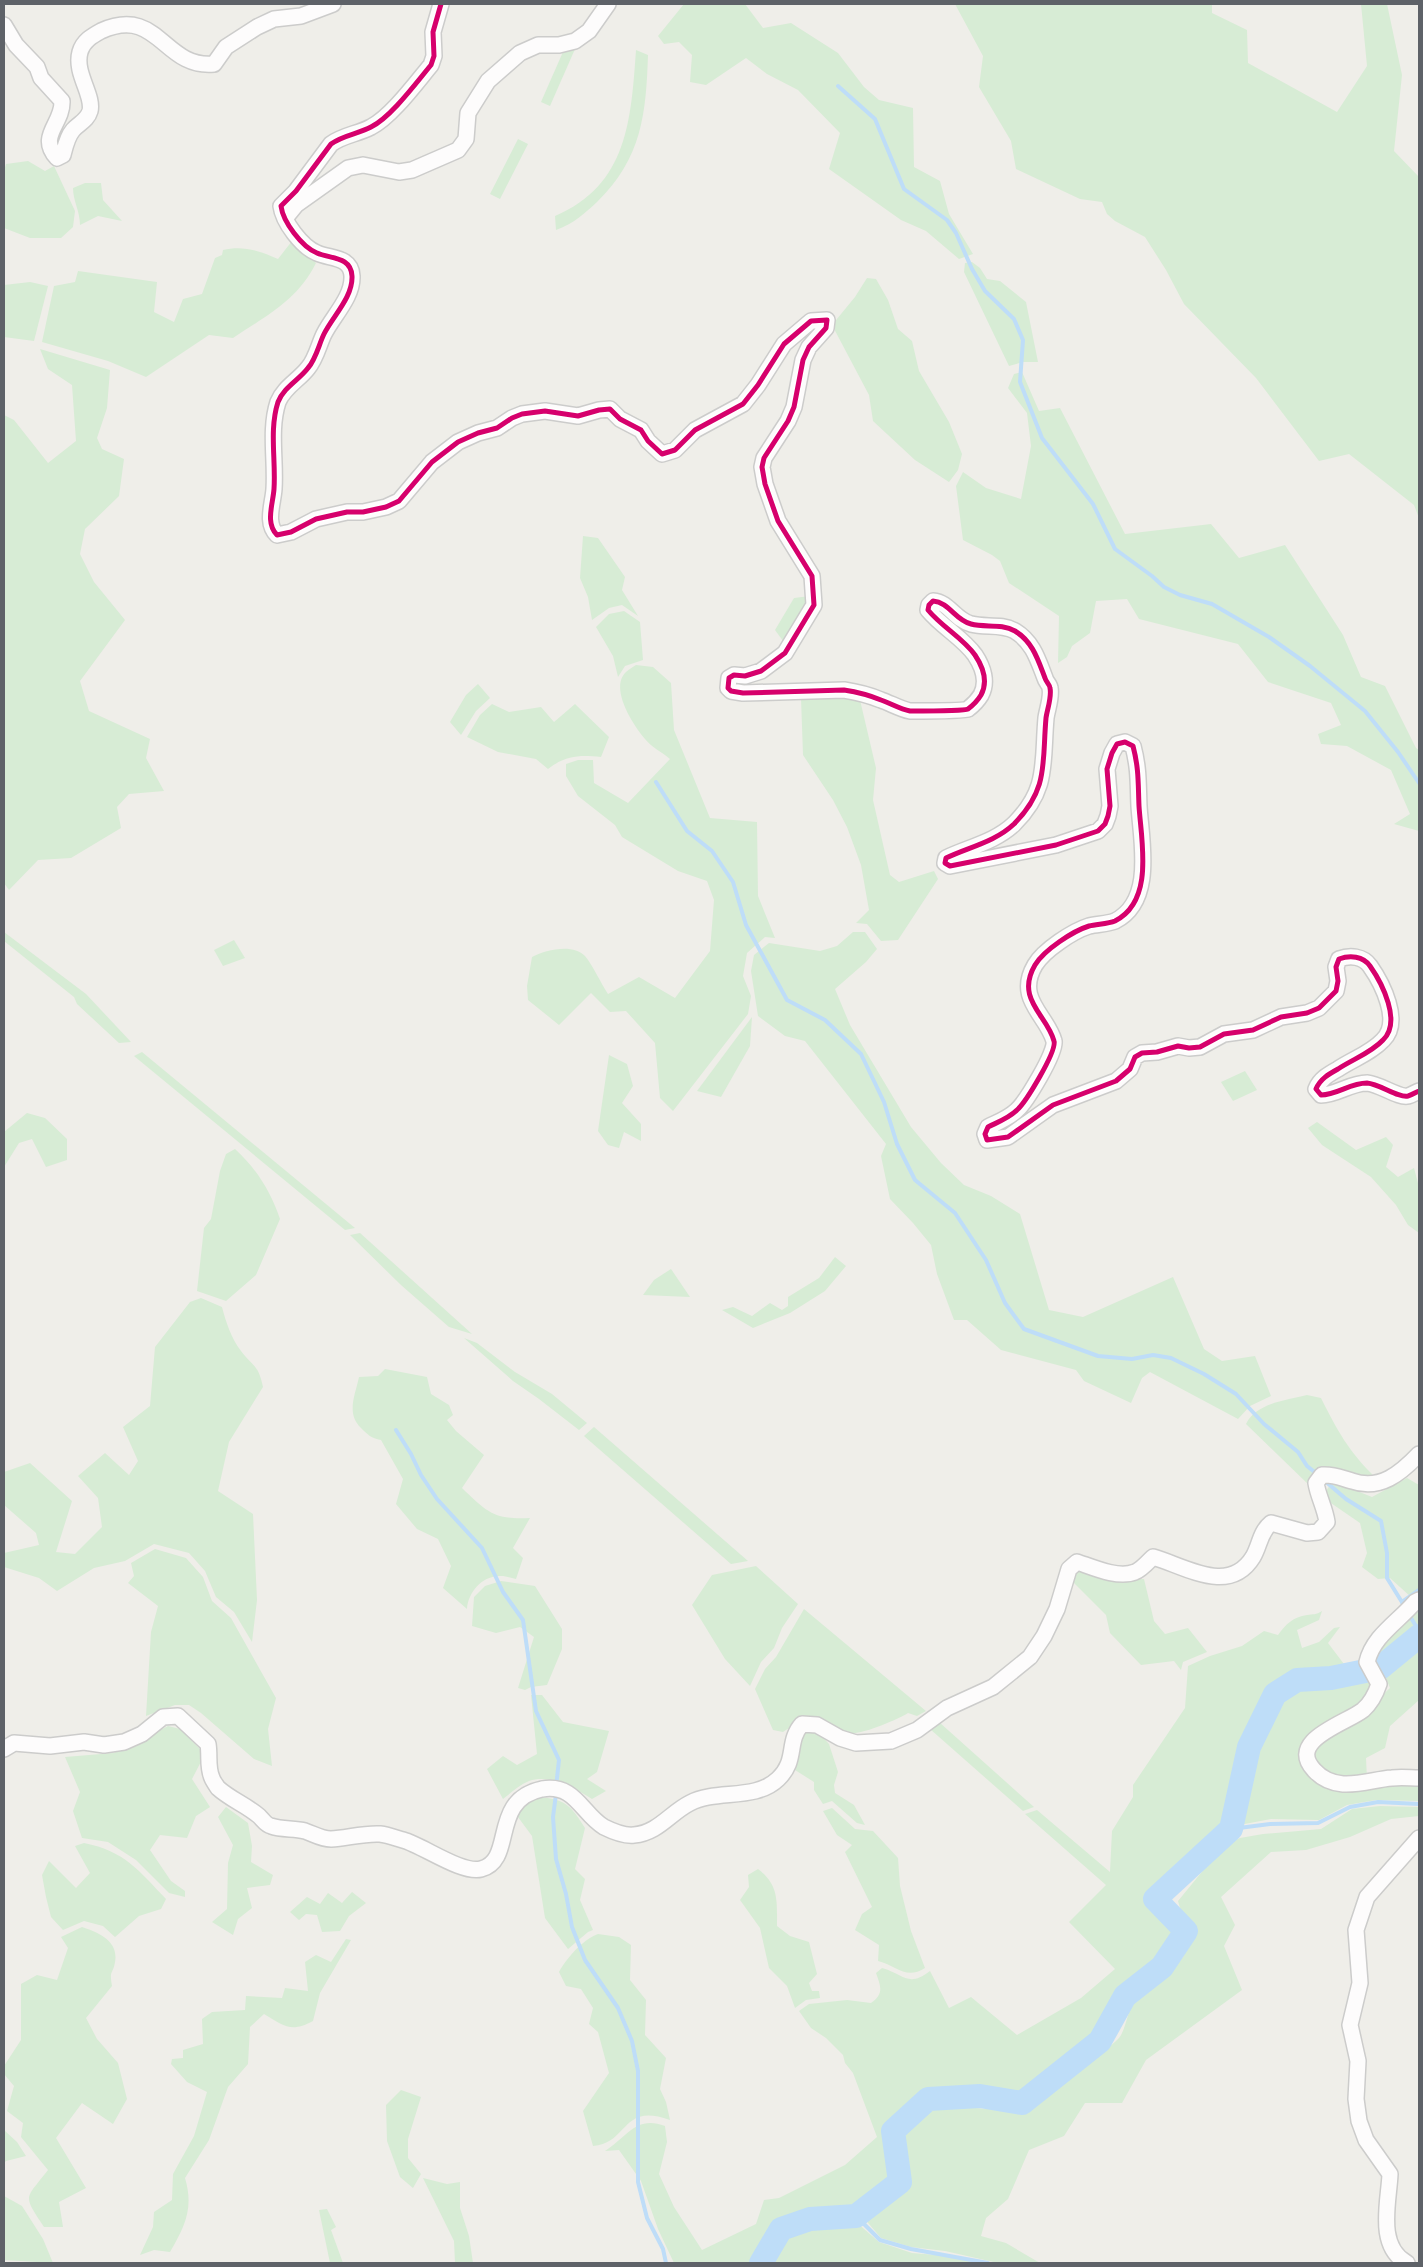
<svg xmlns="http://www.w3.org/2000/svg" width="1423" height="2267" font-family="'Varela Round',sans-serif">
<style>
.green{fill:#d7ecd5}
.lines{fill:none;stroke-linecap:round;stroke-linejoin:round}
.stream{stroke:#beddf8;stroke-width:4}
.river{stroke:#beddf8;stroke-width:24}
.minor-casing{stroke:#cccccb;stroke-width:18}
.minor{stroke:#fdfcfc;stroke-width:15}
.cycleway-casing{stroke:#fff;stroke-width:8}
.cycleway{stroke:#d6006c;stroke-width:5}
</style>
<rect width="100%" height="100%" fill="#efeee9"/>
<g class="green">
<polygon points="684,4 745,4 763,28 791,23 838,53 864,87 879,100 913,108 914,167 940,181 949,214 973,254 959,259 926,231 901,220 829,169 840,133 798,90 767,74 746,58 706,85 690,82 692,55 679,42 664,44 658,36"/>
<polygon points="955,4 1212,4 1212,13 1247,30 1248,63 1337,112 1367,66 1361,4 1387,4 1402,75 1394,151 1419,177 1419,518 1414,505 1349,454 1319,461 1256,378 1184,304 1166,270 1145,237 1115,221 1107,214 1102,202 1080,199 1016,169 1011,141 979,87 983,56"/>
<polygon points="566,45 575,49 550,106 541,102"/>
<path d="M636,50L648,55C646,114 642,158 597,202C584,214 573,224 556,230L555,216C628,185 631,119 636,50Z"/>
<polygon points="518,139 528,144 500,199 490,194"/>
<polygon points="28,161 45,171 54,166 75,211 73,227 61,238 30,238 4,228 4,171 6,164"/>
<path d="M85,183H101L103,200L122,221L98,216L80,225C80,211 73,201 73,188Z"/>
<path d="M292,241L316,263C298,300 266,316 233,338L209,335L146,377L108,361L42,342L54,286L75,282L78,271L157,282L154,312L174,322L183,299L202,294L215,258L222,255L223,250C243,245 260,251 278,259Z"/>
<polygon points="972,262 980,268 987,279 1000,281 1026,302 1038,362 1023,362 1009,366 964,272 965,263"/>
<polygon points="867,278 876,279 888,300 898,329 912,341 919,371 949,422 962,454 958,470 949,482 915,460 873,421 869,395 832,325 855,297"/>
<polygon points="30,282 48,286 34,341 4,337 4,285"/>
<polygon points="40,349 110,370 107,408 97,438 102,449 124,459 119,496 85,529 80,554 94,582 125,620 80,681 89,711 150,739 146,758 164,791 129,794 117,807 121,828 71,858 38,860 9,890 4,883 4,415 14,420 48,463 76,441 72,385 48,369"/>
<polygon points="1022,372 1039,411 1060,408 1125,534 1211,524 1239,558 1285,545 1343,635 1361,677 1385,686 1416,748 1419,750 1419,831 1394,824 1410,814 1391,770 1347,746 1321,744 1318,734 1341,725 1331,703 1268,682 1238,644 1139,619 1127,599 1096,601 1090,633 1072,646 1067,657 1058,663 1059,616 1009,583 1000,561 992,555 963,540 956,486 963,472 986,488 1021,499 1031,446 1027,413 1008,388 1014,374"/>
<polygon points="583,536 598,538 625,577 622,590 638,616 622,605 609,608 592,620 588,597 580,578"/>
<polygon points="810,596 786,645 775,630 794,598"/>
<polygon points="624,611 640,622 643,660 625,666 618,677 613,656 596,627 609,614"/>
<path d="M636,665L653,667L671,683L674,730L710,818L757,822L758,896L775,938L765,937L747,953L743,976L751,996L748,1014L673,1111L660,1098L655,1043L626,1011L610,1012L591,993L559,1025L528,1000L527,986L532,957C545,950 573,943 585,956C594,967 600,982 608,994L639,977L675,998L710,951L714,900L707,881L678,871L622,837L615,825L578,796L566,776V764L578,760H593L594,783L628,803L670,759C662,752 651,747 645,739C633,725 609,688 626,672C629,669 633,667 636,665Z"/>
<polygon points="478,684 490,698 476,711 461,735 450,722 466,695"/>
<polygon points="835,696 860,700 876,768 873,800 890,875 899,882 934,871 938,879 898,940 881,941 867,924 856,923 869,910 861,865 847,827 833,800 803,755 801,698"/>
<path d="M492,704L509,712L541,707L554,722L575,704L609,737L601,757C580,755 566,755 548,769L536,759L498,752L467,737L480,715Z"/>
<polygon points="4,932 86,994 131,1042 119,1043 77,1004 74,997 4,941"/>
<polygon points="853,932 865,932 877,949 866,962 835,989 850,1025 911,1127 941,1163 964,1185 991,1196 1020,1214 1049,1310 1083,1317 1173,1277 1204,1349 1222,1361 1255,1356 1271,1396 1250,1406 1238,1419 1150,1372 1142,1378 1131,1403 1084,1381 1076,1370 1001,1350 967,1320 954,1320 937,1274 931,1245 913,1223 890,1199 881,1156 886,1144 805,1041 785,1036 758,1016 751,971 754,955 769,943 820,951 837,946"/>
<polygon points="234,940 245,958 223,966 214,950"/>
<polygon points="752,1017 750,1046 721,1097 697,1091"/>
<polygon points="142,1052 355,1228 345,1230 134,1056"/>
<polygon points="609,1055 627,1064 633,1086 622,1103 641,1124 641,1141 624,1132 619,1148 608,1145 598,1131"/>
<polygon points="1245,1071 1257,1090 1233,1101 1221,1082"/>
<polygon points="27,1113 45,1118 67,1139 67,1160 46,1167 32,1139 19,1143 4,1167 4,1132"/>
<polygon points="1317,1122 1356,1150 1386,1137 1393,1145 1386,1167 1398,1177 1414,1168 1419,1187 1419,1233 1408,1225 1396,1205 1371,1177 1322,1145 1308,1128"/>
<path d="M235,1149C256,1168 271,1192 280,1219L256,1275L226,1301L197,1291L204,1228L211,1219L220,1171L226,1154Z"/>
<polygon points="360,1233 472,1334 449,1327 401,1285 350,1235"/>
<polygon points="835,1257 846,1266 825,1291 790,1313 753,1328 722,1310 733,1307 752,1316 770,1303 782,1310 788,1306 788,1297 819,1278"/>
<polygon points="671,1269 690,1297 643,1295 654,1280"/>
<path d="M201,1298L222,1307C226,1322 231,1338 241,1351C254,1368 258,1364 263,1387L229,1442L218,1491L253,1514L257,1600L252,1642L234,1612L216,1597L205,1571L189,1553L154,1544L125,1561L94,1568L57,1591L39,1578L4,1567V1553L39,1545L36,1533L4,1505V1472L30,1463L72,1501L56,1552L75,1554L102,1527L98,1498L78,1476L105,1453L129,1475L138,1461L123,1427L150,1406L155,1347L190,1302Z"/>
<polygon points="464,1338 477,1343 515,1372 552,1394 587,1423 579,1430 539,1399 513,1381"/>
<path d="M385,1369L427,1377L431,1394L449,1405L453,1415L447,1420L456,1431L484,1455L462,1488C487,1512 494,1520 530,1518L513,1548L523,1558L516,1579C511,1578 506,1576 501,1576C483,1575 468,1592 467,1609L443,1588L451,1566L438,1539L417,1529L396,1504L403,1479L381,1440C371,1438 368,1435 361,1428C346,1413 355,1396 359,1377L378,1376Z"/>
<path d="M1307,1395L1321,1398C1337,1430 1349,1452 1375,1477L1365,1480L1335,1470L1312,1488L1246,1424C1256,1403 1287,1400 1307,1395Z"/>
<polygon points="594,1427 748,1561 731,1564 584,1436"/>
<polygon points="1407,1478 1419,1485 1419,1594 1411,1597 1390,1578 1378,1579 1362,1567 1367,1553 1360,1523 1328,1501 1326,1491 1332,1482 1342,1485 1372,1497"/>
<polygon points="155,1549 186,1558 203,1577 212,1601 231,1618 276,1698 268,1729 272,1766 254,1759 201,1713 189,1705 175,1705 146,1716 151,1632 158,1606 128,1583 134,1576 131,1563"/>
<polygon points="756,1566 798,1604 782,1628 774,1648 761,1662 750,1686 725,1659 692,1605 712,1575"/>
<polygon points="1087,1570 1122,1580 1144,1579 1154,1621 1165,1634 1188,1628 1207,1652 1183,1662 1181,1670 1174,1661 1141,1665 1110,1633 1106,1615 1072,1581 1077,1571"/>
<polygon points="501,1581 535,1586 562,1629 562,1649 547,1685 531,1687 525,1690 518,1688 534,1637 520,1627 496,1633 472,1626 474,1597 485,1586"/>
<polygon points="1419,1603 1419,1632 1382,1663 1375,1661 1376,1650"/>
<path d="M804,1609L926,1711L917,1716L908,1713C899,1719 861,1735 851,1733C846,1733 841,1729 836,1727C816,1719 801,1719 783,1732L773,1730L755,1689L765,1669L776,1657Z"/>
<path d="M1322,1611L1319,1620L1297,1630L1302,1648L1319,1642L1334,1628L1340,1627L1328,1643L1344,1664H1362L1365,1669L1296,1676L1273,1691L1244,1745L1228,1828L1145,1903L1177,1930L1168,1939L1157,1965L1118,1994L1094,2039L1050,2075L1021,2093L973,2088L943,2089L916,2097L893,2117L886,2132L888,2177L852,2210C793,2210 782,2210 752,2263H674L658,2229L641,2181L619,2150L605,2151C627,2137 636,2115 665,2126L667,2142L659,2174L674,2207L702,2250L756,2224L764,2200L779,2198L845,2165L877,2137L853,2073L845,2063L843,2055L826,2038L811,2028L799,2011L809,2004L847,2000L871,2003C884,1994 881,1987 876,1973L882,1968C904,1974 908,1988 930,1971L949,2008L971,1997L1017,2035L1081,1998L1115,1969L1069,1922L1106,1885L1025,1814L1037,1810L1110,1872L1112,1831L1133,1797V1785L1185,1708L1188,1666L1210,1656L1242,1646L1264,1631L1278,1635C1286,1624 1293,1617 1307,1615C1313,1614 1316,1615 1322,1611Z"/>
<polygon points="1419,1641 1419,1700 1390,1726 1385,1748 1366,1758 1367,1779 1343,1781 1311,1763 1313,1743 1373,1704 1390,1688 1383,1671"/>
<polygon points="1369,1675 1374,1688 1369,1699 1318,1731 1305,1767 1366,1787 1419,1784 1419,1801 1376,1800 1347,1805 1319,1820 1271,1819 1234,1826 1253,1747 1279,1695 1299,1683 1331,1681"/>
<path d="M531,1695H542L563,1722L609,1731L597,1772L587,1779L606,1791L592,1799C574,1788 551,1774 529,1781C519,1785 511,1793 503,1799L487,1769L503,1756L517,1765L537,1754Z"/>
<polygon points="939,1722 1034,1807 1023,1811 930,1729"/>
<polygon points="168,1726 180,1729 205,1754 192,1779 210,1807 196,1816 187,1838 160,1835 150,1850 171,1881 185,1891 185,1897 169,1893 136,1860 108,1842 82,1838 73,1811 80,1792 65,1757 113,1753 127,1748"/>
<polygon points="806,1730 818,1732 829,1744 838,1772 834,1785 835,1793 854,1805 865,1825 857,1823 832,1801 823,1804 814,1790 814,1782 795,1770 799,1752 799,1737"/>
<path d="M540,1797C567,1800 571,1806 585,1828L575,1869L585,1879L580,1900L593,1930L588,1932L568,1949L545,1918L532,1836L515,1813L524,1800Z"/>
<path d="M1380,1806L1419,1807V1816L1391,1819L1350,1837L1306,1850L1271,1852L1221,1897L1235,1925L1224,1946L1242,1990L1146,2060L1122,2103H1085L1064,2136L1029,2150L1008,2199L986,2218L981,2236L1006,2243L1040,2263H998L945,2251L911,2247L881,2238L863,2217L905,2186L902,2140L920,2114L933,2104C953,2105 1011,2114 1028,2107C1050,2098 1069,2076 1088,2061C1097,2054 1111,2047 1119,2038C1127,2028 1127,2008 1137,1997C1154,1977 1182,1971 1189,1943C1193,1924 1182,1919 1178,1901L1224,1845L1240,1838L1263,1834L1321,1829L1352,1809Z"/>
<polygon points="226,1807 248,1823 252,1846 251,1862 273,1875 270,1885 247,1888 252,1908 238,1919 233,1935 212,1922 227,1909 228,1863 233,1845 218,1817"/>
<path d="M832,1808L855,1829L873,1831L898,1858L900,1886L911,1931L925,1968C906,1980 897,1966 878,1961L879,1945L855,1930L862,1914L872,1907L845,1852L852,1845L837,1835L823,1811Z"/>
<path d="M84,1843C125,1851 139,1871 166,1899L161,1909L139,1916L115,1937L103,1926L84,1921L63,1930L51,1917L46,1897L42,1875L49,1861L76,1888L90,1873L75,1846Z"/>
<path d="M758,1869C779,1885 777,1901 777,1926L790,1936L809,1942L817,1974L809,1983L812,1991H819L820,1998L806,2000L795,2008L787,1986L769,1968L760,1928L740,1900L749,1887L748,1875Z"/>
<polygon points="352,1892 366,1903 349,1916 340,1931 322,1932 317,1915 306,1914 299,1920 290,1912 307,1897 320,1904 328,1893 342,1903"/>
<path d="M82,1927C98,1932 119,1941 115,1962C113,1975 109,1969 112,1986L86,2018L97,2039L118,2063L127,2099L113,2124L82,2103L56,2138L86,2188L59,2202L63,2227H44C22,2194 25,2200 48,2170L21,2137L23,2123L7,2111L14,2086L4,2074V2066L21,2040V1984L37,1975L57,1980L68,1948L61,1937Z"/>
<path d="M598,1934L619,1937L631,1945L630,1980L646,2000L645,2035L666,2058L660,2089L666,2102L670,2120C621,2102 629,2143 593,2146L583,2111L609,2073L598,2032L589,2024L593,2008L581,1989L566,1986L559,1972C567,1958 582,1940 598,1934Z"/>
<path d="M346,1939L351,1940L320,1993L313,2021C291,2033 284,2026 264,2014L250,2027L248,2064L228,2087L209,2140L185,2178C194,2208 185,2226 170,2252L154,2250L140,2255L153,2227L154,2212L172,2200L173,2174L194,2136L207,2092L187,2082L171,2064L172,2059L183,2058V2050L203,2044L202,2019L212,2012L245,2010L246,1996L282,1998L285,1988L308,1991L305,1962L316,1955L331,1962Z"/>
<polygon points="401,2090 421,2097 408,2139 408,2158 421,2174 413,2188 400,2177 387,2141 386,2105"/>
<polygon points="4,2130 17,2142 26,2156 6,2161 4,2163"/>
<polygon points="423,2178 447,2184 460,2182 460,2208 469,2236 473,2263 455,2263 454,2241"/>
<polygon points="4,2196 22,2206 43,2239 53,2263 4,2260"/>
<polygon points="327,2209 336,2227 331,2230 343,2263 330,2263 319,2210"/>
<path d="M825,2222H856L879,2242L912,2253L949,2256L977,2263H766C786,2233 787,2227 825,2222Z"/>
</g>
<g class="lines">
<g class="stream">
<polyline points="838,86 875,119 904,189 947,220 956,233 972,269 985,291 1014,319 1023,340 1020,382 1042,438 1093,504 1115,549 1152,576 1164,587 1180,595 1212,604 1269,637 1310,666 1365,711 1398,752 1419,783"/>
<polyline points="656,782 687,831 712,851 733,882 746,925 787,1000 825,1020 861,1054 884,1102 897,1144 915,1180 955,1213 986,1260 1005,1303 1024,1329 1098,1356 1132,1359 1153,1355 1171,1358 1204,1374 1236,1394 1264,1424 1298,1452 1307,1466 1317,1474"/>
<polyline points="396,1430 411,1454 421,1475 437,1499 482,1548 503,1592 523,1620 536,1711 559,1760 556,1787"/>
<polyline points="1325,1481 1346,1499 1381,1521 1387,1553 1387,1578 1405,1607"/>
<polyline points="1402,1602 1419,1590"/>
<polyline points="1408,1613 1419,1631"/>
<polyline points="556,1794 553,1817 556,1859 566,1894 572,1927 585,1960 618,2008 632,2041 638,2071 638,2182 647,2218 663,2249 666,2263"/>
<polyline points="1231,1829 1270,1824 1318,1823 1350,1807 1378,1802 1419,1804"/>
<polyline points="856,2216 880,2240 911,2249 988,2263"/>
</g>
<polyline class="river" points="761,2263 781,2229 810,2219 856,2216 900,2182 893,2131 928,2099 980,2096 1022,2103 1100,2041 1125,1996 1162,1967 1186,1931 1155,1899 1231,1829 1249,1747 1275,1694 1297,1680 1331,1678 1380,1668 1419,1636"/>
<defs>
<g id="minor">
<path d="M441,4L433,32L434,56L431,65C416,83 391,117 371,127C358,134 343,135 331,144L296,191L281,206C283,222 302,247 317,253C330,259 351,256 352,276C353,297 333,316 324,334C319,344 316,359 308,368C299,380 284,387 278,402C269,430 276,460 274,489C273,504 265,523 277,535L291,532L316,519L347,512H363L386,507L399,501L432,462L458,442L478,433L497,428L512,418L522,414L545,411L578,416L599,410L610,409L620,419L641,430L648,441L662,454L675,450L695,430L743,404L758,385L784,344L811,321L827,320L826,328L809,347L803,360L794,407L788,421L764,458L762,467L765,484L778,521L812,576L814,605L785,653L761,671L745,676L734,675L729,678L728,688L731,691L743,693L844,690C857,692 869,695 881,700C890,703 900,709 910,711C916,711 964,711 968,709C972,706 978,700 981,695C988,682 983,667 975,655C963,638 942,627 928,610L929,605L933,601C949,602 955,620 971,624C985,628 1001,623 1015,631C1033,642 1038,660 1045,678C1046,682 1050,685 1050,688C1052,697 1047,710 1046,718C1042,763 1049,789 1014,824C995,842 969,847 946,858L945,863L950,866L1056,845L1098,831L1105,824L1108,816L1110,806L1107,769L1112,753L1117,744L1125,742L1133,746C1139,769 1138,783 1139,806C1141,840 1155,901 1115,921C1108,924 1097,924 1089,926C1073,931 1044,950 1035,965C1015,999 1047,1015 1054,1041C1057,1051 1026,1102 1017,1110C1009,1118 998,1122 988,1127L985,1134L987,1140L1008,1137L1053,1105L1116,1081L1130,1069L1135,1057L1142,1053L1157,1052L1178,1046L1189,1048L1200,1047L1224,1034L1253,1030L1281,1017L1307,1013L1319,1008L1336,991L1338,981L1336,967L1339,959C1350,955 1363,956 1370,966C1382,983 1402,1022 1383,1040C1371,1053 1353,1059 1338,1069C1329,1074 1320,1079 1316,1089L1321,1095C1337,1095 1350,1083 1367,1083C1380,1084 1398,1098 1408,1096C1412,1095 1416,1092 1419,1091"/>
<path d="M4,25L16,45L37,67L41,78L62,101C63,124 37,136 57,158L63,155C65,147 67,137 73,130C79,123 87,121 90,111C94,95 74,73 80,52C83,41 92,36 101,31C159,5 163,69 214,64L226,47L257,27L274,19L301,16L333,4"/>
<polyline points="287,216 296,205 348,168 363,165 399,172 412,170 458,150 466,139 468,113 488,81 520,53 538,45 559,45 575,41 589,31 608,4"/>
<path d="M1419,1600L1415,1602C1398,1622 1373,1636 1367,1662L1379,1684C1376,1693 1371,1703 1363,1710C1347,1723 1286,1740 1314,1770C1322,1779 1331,1783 1343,1784C1361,1785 1376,1779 1392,1778C1401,1777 1411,1778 1419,1778"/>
<path d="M4,1749L14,1743L50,1746L84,1742L104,1745L124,1742L142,1734L163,1717L178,1716L208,1744C210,1756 207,1767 212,1778C213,1781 216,1785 218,1788C230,1799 246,1805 259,1816C263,1820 266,1825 271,1826C282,1830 294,1828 305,1831C314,1834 321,1839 331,1839C347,1838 364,1833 380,1834C388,1835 396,1838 403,1840C422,1845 462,1874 481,1869C516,1860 489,1800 542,1789C575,1783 582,1814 604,1827C612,1831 625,1836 634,1835C658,1833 670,1813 690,1803C717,1789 755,1801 778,1779C798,1760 786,1742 802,1724L817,1725L840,1738L856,1743L891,1741L917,1730L947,1708L993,1687L1030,1657L1044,1636L1057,1609L1069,1569L1077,1562C1092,1567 1118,1579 1135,1572C1141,1570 1148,1562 1153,1557C1185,1566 1229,1596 1253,1557C1260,1545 1260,1532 1271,1523L1307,1533L1318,1532L1327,1522C1325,1508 1318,1496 1316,1483L1322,1475C1334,1474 1341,1478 1352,1481C1380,1491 1401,1473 1419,1454"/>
<path d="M1407,2263C1376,2246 1389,2201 1390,2174L1366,2140L1359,2121L1356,2099L1358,2061L1350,2025L1360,1983L1356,1930L1367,1897L1419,1838"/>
</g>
</defs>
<use href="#minor" class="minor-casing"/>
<use href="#minor" class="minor"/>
<defs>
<path id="cycleway" d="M441,4L433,32L434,56L431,65C416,83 391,117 371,127C358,134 343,135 331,144L296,191L281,206C283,222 302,247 317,253C330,259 351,256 352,276C353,297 333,316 324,334C319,344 316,359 308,368C299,380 284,387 278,402C269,430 276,460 274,489C273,504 265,523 277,535L291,532L316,519L347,512H363L386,507L399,501L432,462L458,442L478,433L497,428L512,418L522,414L545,411L578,416L599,410L610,409L620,419L641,430L648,441L662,454L675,450L695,430L743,404L758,385L784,344L811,321L827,320L826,328L809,347L803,360L794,407L788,421L764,458L762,467L765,484L778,521L812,576L814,605L785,653L761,671L745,676L734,675L729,678L728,688L731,691L743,693L844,690C857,692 869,695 881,700C890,703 900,709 910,711C916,711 964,711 968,709C972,706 978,700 981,695C988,682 983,667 975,655C963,638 942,627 928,610L929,605L933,601C949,602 955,620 971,624C985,628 1001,623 1015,631C1033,642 1038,660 1045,678C1046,682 1050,685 1050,688C1052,697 1047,710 1046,718C1042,763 1049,789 1014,824C995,842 969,847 946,858L945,863L950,866L1056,845L1098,831L1105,824L1108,816L1110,806L1107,769L1112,753L1117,744L1125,742L1133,746C1139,769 1138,783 1139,806C1141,840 1155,901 1115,921C1108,924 1097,924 1089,926C1073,931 1044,950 1035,965C1015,999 1047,1015 1054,1041C1057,1051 1026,1102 1017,1110C1009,1118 998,1122 988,1127L985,1134L987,1140L1008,1137L1053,1105L1116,1081L1130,1069L1135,1057L1142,1053L1157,1052L1178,1046L1189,1048L1200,1047L1224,1034L1253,1030L1281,1017L1307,1013L1319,1008L1336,991L1338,981L1336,967L1339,959C1350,955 1363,956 1370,966C1382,983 1402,1022 1383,1040C1371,1053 1353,1059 1338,1069C1329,1074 1320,1079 1316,1089L1321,1095C1337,1095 1350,1083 1367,1083C1380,1084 1398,1098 1408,1096C1412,1095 1416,1092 1419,1091"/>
</defs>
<use href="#cycleway" class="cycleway-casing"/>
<use href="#cycleway" class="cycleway"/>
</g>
<rect width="1423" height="2267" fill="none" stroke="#5e6268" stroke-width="10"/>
</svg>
